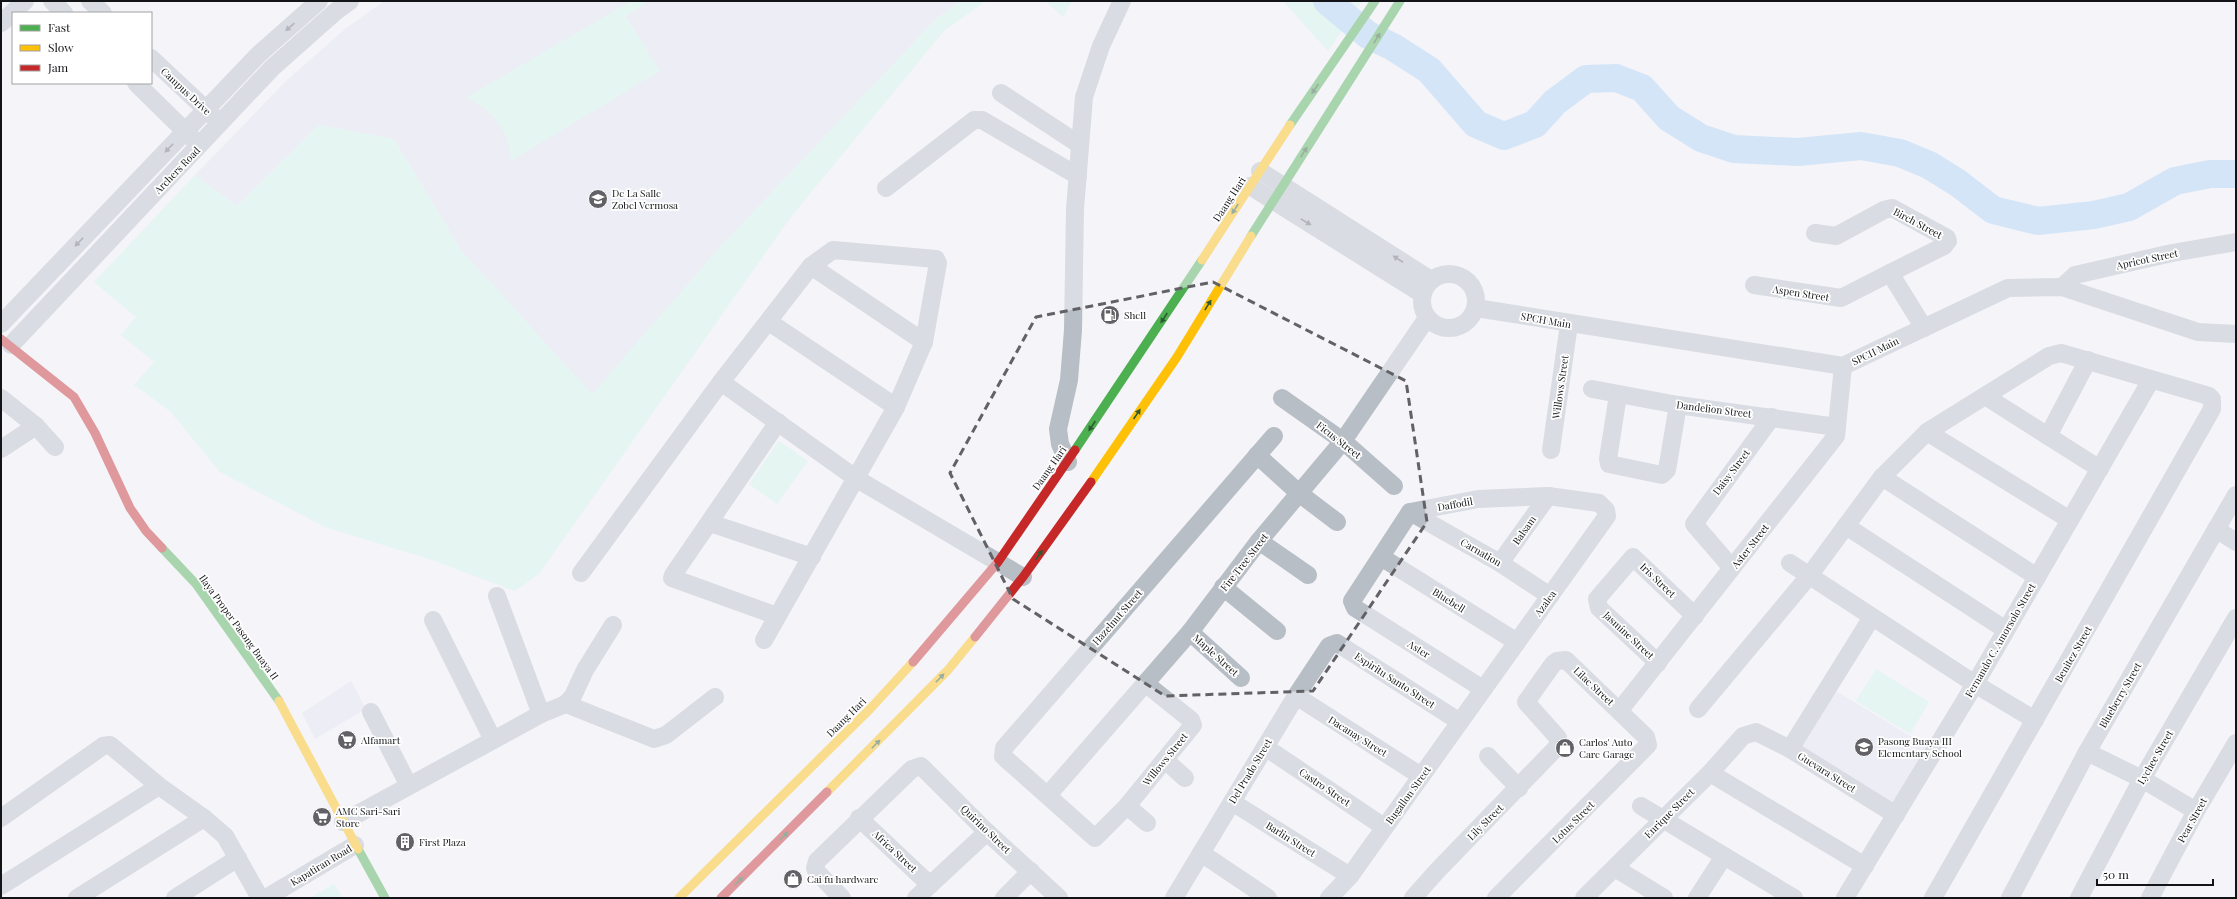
<svg xmlns="http://www.w3.org/2000/svg" width="2237" height="899" font-family="'Playfair Display',serif">
<style>
.built{fill:#e4e5f1}
.green{fill:#d2f5e7}
.lines{fill:none;stroke-linecap:round;stroke-linejoin:round}
.river{stroke:#afd3f5;stroke-width:28}
.street{stroke:#b8bec5;stroke-width:18}
.fast{stroke:#4caf50;stroke-width:9}
.slow{stroke:#ffc107;stroke-width:9}
.jam{stroke:#c62828;stroke-width:9}
.oneway{fill:#66696e}
.oneway2{fill:#2d5a31}
.marked{fill:none;stroke:#626266;stroke-width:3;stroke-dasharray:8 5;stroke-linejoin:round}
.labels{text-anchor:middle;dominant-baseline:central;stroke-width:3.5;stroke-linejoin:round;paint-order:stroke}
.street-label{font-size:10px;fill:#131417;stroke:#fff}
.poi-label{font-size:10px;fill:#131417;stroke:#fff;text-anchor:start}
</style>
<rect width="100%" height="100%" fill="#f4f4f9"/>
<g class="built">
<polygon points="384,1 960,1 935,20 721,246 592,395 461,250 394,139 319,125 237,206 195,175 286,81 345,29"/>
<polygon points="351,681 366,709 315,739 302,713"/>
<polygon points="1833,689 1930,748 1895,805 1798,745"/>
</g>
<g class="green">
<path d="M631,1H650L626,16L660,71L511,161C508,128 494,113 467,97Z"/>
<polygon points="960,1 986,1 944,31 790,218 539,574 515,591 432,560 325,527 220,472 170,411 134,385 154,362 121,335 136,317 94,282 195,175 237,206 319,125 394,139 461,250 592,394 721,246 935,20"/>
<polygon points="1045,1 1072,1 1063,17"/>
<polygon points="1283,1 1362,1 1328,51"/>
<polygon points="779,441 808,461 777,504 749,484"/>
<polygon points="1876,669 1929,702 1910,734 1856,701"/>
<polygon points="334,884 343,898 310,898"/>
</g>
<g class="lines">
<polyline class="river" points="1327,1 1368,35 1393,47 1429,70 1476,124 1504,136 1535,124 1555,102 1586,79 1616,78 1642,88 1669,118 1701,138 1734,149 1798,152 1861,146 1900,153 1929,165 1958,183 1993,210 2038,221 2094,215 2129,207 2175,181 2210,174 2236,174"/>
<g class="street">
<polyline points="52,1 64,13"/>
<polyline points="90,1 103,13"/>
<polyline points="1,23 25,1"/>
<polyline points="151,58 215,118"/>
<polyline points="136,83 194,140"/>
<polyline points="1001,93 1080,145"/>
<polyline points="1260,171 1431,280"/>
<polyline points="1250,186 1422,294"/>
<polyline points="886,188 974,120 982,120 1078,176"/>
<polyline points="1815,233 1836,236 1884,210 1892,208 1947,238 1948,241 1944,246 1890,273"/>
<polyline points="811,266 924,342"/>
<circle cx="1449" cy="301" r="27"/>
<polyline points="1754,285 1841,298 1890,273 1924,328"/>
<polyline points="2062,287 2075,275 2172,253 2236,242"/>
<polyline points="1476,308 1843,366 2008,288 2062,287 2198,332 2236,334"/>
<polyline points="769,322 896,407"/>
<polyline points="1,324 259,54 319,1"/>
<polyline points="11,345 272,68 335,12 350,1"/>
<polyline points="721,382 857,479 1023,577"/>
<polyline points="1592,389 1678,405 1837,427"/>
<polyline points="1618,395 1608,459 1609,464 1662,475 1667,470 1678,405"/>
<polyline points="1985,396 2100,469"/>
<polyline points="1,398 36,426 55,447"/>
<polyline points="1282,398 1343,441 1394,486"/>
<polyline points="1927,432 2070,520"/>
<polyline points="2048,436 2088,360"/>
<polyline points="1,449 36,426"/>
<polyline points="1551,450 1569,324"/>
<polyline points="1257,455 1300,494 1337,522"/>
<polyline points="1068,462 1060,444 1058,429 1069,380 1073,330 1075,209 1084,97 1101,46 1122,1"/>
<polyline points="1882,477 2037,577"/>
<polyline points="1410,512 1500,563 1550,596"/>
<polyline points="710,523 812,557"/>
<polyline points="1846,526 2006,630"/>
<polyline points="2216,529 2236,542"/>
<polyline points="1259,541 1308,575"/>
<polyline points="1381,557 1517,642"/>
<polyline points="1500,563 1548,496"/>
<polyline points="1790,563 1975,684 2035,720"/>
<polyline points="1732,568 1694,524 1772,417"/>
<polyline points="581,573 721,382 811,266 833,250 936,259 938,263 924,342 896,407 764,640"/>
<polyline points="1223,587 1277,631"/>
<polyline points="497,596 541,714"/>
<polyline points="777,616 672,578 673,575 778,422"/>
<polyline points="433,620 493,740"/>
<polyline points="1190,632 1241,678"/>
<polyline points="1658,663 1599,608 1597,599 1633,557 1695,616"/>
<polyline points="1145,683 1191,720 1193,725 1127,806 1095,838 1005,758 1003,756 1004,748 1274,436"/>
<polyline points="1296,696 1421,776"/>
<polyline points="566,704 573,696 585,670 613,625"/>
<polyline points="1698,709 1809,576 1882,477 1927,432 2049,356 2061,353 2209,396 2212,399 2212,409 1933,898"/>
<polyline points="1620,710 1836,436 1843,366"/>
<polyline points="371,712 409,786"/>
<polyline points="1265,747 1384,827"/>
<polyline points="1790,749 1872,617"/>
<polyline points="2087,752 2142,779 2196,811"/>
<polyline points="1488,756 1519,788"/>
<polyline points="1165,760 1185,778"/>
<polyline points="1710,773 1865,866"/>
<polyline points="1048,795 1190,632 1259,541 1343,441 1427,318"/>
<polyline points="1232,802 1350,876"/>
<polyline points="1127,806 1147,823"/>
<polyline points="1641,806 1794,898"/>
<polyline points="1,818 103,746 110,745 159,786 204,818 225,836 260,898"/>
<polyline points="859,818 930,885"/>
<polyline points="343,822 541,714 566,704 654,739 666,735 715,697"/>
<polyline points="1201,853 1268,898"/>
<polyline points="1615,868 1664,898"/>
<polyline points="1,886 159,786"/>
<polyline points="77,898 204,818"/>
<polyline points="175,898 238,858"/>
<polyline points="266,898 355,845"/>
<polyline points="842,898 816,871 815,868 817,861 912,769 921,766 987,832 1059,898"/>
<polyline points="916,898 987,832"/>
<polyline points="1004,898 1031,871"/>
<polyline points="1174,898 1296,696 1329,646 1337,643 1460,722"/>
<polyline points="1329,898 1350,876 1607,516 1606,510 1599,503 1548,496 1478,499 1410,512 1352,601 1355,608 1483,689"/>
<polyline points="1413,898 1437,871 1558,746 1558,738 1526,702 1553,664 1557,661 1566,660 1646,737 1648,745 1496,898"/>
<polyline points="1584,898 1710,773 1743,736 1756,732 1790,749 1896,815"/>
<polyline points="1697,898 1724,856"/>
<polyline points="1845,898 1975,684 2151,380"/>
<polyline points="2010,898 2087,752 2236,495"/>
<polyline points="2079,898 2142,779 2236,618"/>
<polyline points="2150,898 2196,811 2236,743"/>
</g>
<g class="fast">
<polyline points="1290,125 1375,1"/>
<polyline points="1251,236 1400,1"/>
<polyline points="1075,450 1202,260"/>
<polyline points="162,548 196,584 279,701"/>
<polyline points="358,849 385,898"/>
</g>
<g class="slow">
<polyline points="1202,260 1290,125"/>
<polyline points="1091,482 1177,357 1251,236"/>
<polyline points="279,701 358,849"/>
<polyline points="827,792 948,670 975,637"/>
<polyline points="679,898 870,709 913,662"/>
</g>
<g class="jam">
<polyline points="1,339 74,397 95,433 130,508 146,531 162,548"/>
<polyline points="975,637 1023,577 1091,482"/>
<polyline points="913,662 998,562 1075,450"/>
<polyline points="721,898 827,792"/>
</g>
</g>
<defs><path id="oneway-solid" d="M-6-.8H1V-3.2L6.5 0L1 3.2V.8H-6Z"/></defs>
<g class="oneway">
<use href="#oneway-solid" transform="translate(290 27) rotate(139)"/>
<use href="#oneway-solid" transform="translate(169 148) rotate(134)"/>
<use href="#oneway-solid" transform="translate(1306 222) rotate(31)"/>
<use href="#oneway-solid" transform="translate(79 242) rotate(134)"/>
<use href="#oneway-solid" transform="translate(1398 259) rotate(-147)"/>
</g>
<g class="oneway2">
<use href="#oneway-solid" transform="translate(1377 38) rotate(-58)"/>
<use href="#oneway-solid" transform="translate(1315 89) rotate(125)"/>
<use href="#oneway-solid" transform="translate(1304 152) rotate(-57)"/>
<use href="#oneway-solid" transform="translate(1235 209) rotate(123)"/>
<use href="#oneway-solid" transform="translate(1208 305) rotate(-58)"/>
<use href="#oneway-solid" transform="translate(1164 318) rotate(123)"/>
<use href="#oneway-solid" transform="translate(1137 414) rotate(-56)"/>
<use href="#oneway-solid" transform="translate(1092 426) rotate(124)"/>
<use href="#oneway-solid" transform="translate(1039 555) rotate(-54)"/>
<use href="#oneway-solid" transform="translate(940 678) rotate(-46)"/>
<use href="#oneway-solid" transform="translate(876 744) rotate(-45)"/>
<use href="#oneway-solid" transform="translate(784 836) rotate(-45)"/>
<use href="#oneway-solid" transform="translate(739 881) rotate(-44)"/>
</g>
<path d="M0 0H2237V899H0ZM1213,282L1406,381L1427,522L1313,691L1165,696L1013,599L950,473L1036,317Z" fill="#f4f4f9" fill-opacity=".55" fill-rule="evenodd"/>
<path class="marked" d="M1213,282L1406,381L1427,522L1313,691L1165,696L1013,599L950,473L1036,317Z"/>
<defs>
<symbol id="school-disc" viewBox="-11 -11 22 22"><circle r="9.5" fill="#626266" stroke="#fff"/><path d="M0-5L7-2L0 1L-7-2ZM-4 1L0 2.5L4 1V4Q0 6-4 4Z" fill="#fff"/></symbol>
<symbol id="fuel-disc" viewBox="-11 -11 22 22"><circle r="9.5" fill="#626266" stroke="#fff"/><path d="M-5.5-6h7V0h2V4h1.3V-2.5L3-4.5l.8-.8L6-3V5H2.5V1h-1V6h-7ZM-4.2-4.7v3.2H.2V-4.7Z" fill="#fff"/></symbol>
<symbol id="supermarket-disc" viewBox="-11 -11 22 22"><circle r="9.5" fill="#626266" stroke="#fff"/><path d="M-6-5.5h2.5l.6 2H6L4.5 2H-2.5L-4.4-4H-6ZM-1.5 3.2a1.3 1.3 0 1 0 .1 0ZM3 3.2a1.3 1.3 0 1 0 .1 0Z" fill="#fff"/></symbol>
<symbol id="shop-disc" viewBox="-11 -11 22 22"><circle r="9.5" fill="#626266" stroke="#fff"/><path d="M-5-2.5h2.3a2.7 3.5 0 0 1 5.4 0H5L5.5 6h-11ZM-1.5-2.5h3a1.5 2.3 0 0 0-3 0Z" fill="#fff"/></symbol>
<symbol id="building-disc" viewBox="-11 -11 22 22"><circle r="9.5" fill="#626266" stroke="#fff"/><path d="M-4-6H4V6H1V3H-1V6H-4ZM-2.5-4.3h1.7v1.8h-1.7ZM.8-4.3h1.7v1.8H.8ZM-2.5-1h1.7V.8h-1.7ZM.8-1h1.7V.8H.8Z" fill="#fff"/></symbol>
</defs>
<g fill-rule="evenodd">
<use href="#school-disc" x="587" y="188" width="22" height="22"/>
<use href="#fuel-disc" x="1099" y="304" width="22" height="22"/>
<use href="#supermarket-disc" x="336" y="729" width="22" height="22"/>
<use href="#school-disc" x="1853" y="736" width="22" height="22"/>
<use href="#shop-disc" x="1554" y="737" width="22" height="22"/>
<use href="#supermarket-disc" x="311" y="806" width="22" height="22"/>
<use href="#building-disc" x="394" y="831" width="22" height="22"/>
<use href="#shop-disc" x="782" y="868" width="22" height="22"/>
</g>
<g class="labels">
<g class="street-label">
<text transform="translate(186 91) rotate(43)">Campus Drive</text>
<text transform="translate(177 170) rotate(-46)">Archers Road</text>
<text transform="translate(1229 199) rotate(-57)">Daang Hari</text>
<text transform="translate(1918 223) rotate(28)">Birch Street</text>
<text transform="translate(2147 259) rotate(-12)">Apricot Street</text>
<text transform="translate(1801 293) rotate(9)">Aspen Street</text>
<text transform="translate(1546 320) rotate(10)">SPCH Main</text>
<text transform="translate(1875 351) rotate(-26)">SPCH Main</text>
<text transform="translate(1560 387) rotate(-82)">Willows Street</text>
<text transform="translate(1714 409) rotate(7)">Dandelion Street</text>
<text transform="translate(1339 440) rotate(38)">Ficus Street</text>
<text transform="translate(1049 468) rotate(-55)">Daang Hari</text>
<text transform="translate(1731 472) rotate(-53)">Daisy Street</text>
<text transform="translate(1455 504) rotate(-10)">Daffodil</text>
<text transform="translate(1524 530) rotate(-55)">Balsam</text>
<text transform="translate(1750 546) rotate(-52)">Aster Street</text>
<text transform="translate(1481 552) rotate(30)">Carnation</text>
<text transform="translate(1244 562) rotate(-52)">Fire Tree Street</text>
<text transform="translate(1658 580) rotate(44)">Iris Street</text>
<text transform="translate(1449 600) rotate(32)">Bluebell</text>
<text transform="translate(1545 603) rotate(-54)">Azalea</text>
<text transform="translate(1117 617) rotate(-49)">Hazelnut Street</text>
<text transform="translate(239 627) rotate(54)">Ilaya Proper Pasong Buaya II</text>
<text transform="translate(1629 635) rotate(43)">Jasmine Street</text>
<text transform="translate(2000 640) rotate(-60)">Fernando C. Amorsolo Street</text>
<text transform="translate(1419 649) rotate(32)">Aster</text>
<text transform="translate(2073 654) rotate(-60)">Benitez Street</text>
<text transform="translate(1216 655) rotate(42)">Maple Street</text>
<text transform="translate(1395 680) rotate(33)">Espiritu Santo Street</text>
<text transform="translate(1594 686) rotate(43)">Lilac Street</text>
<text transform="translate(2120 695) rotate(-60)">Blueberry Street</text>
<text transform="translate(846 717) rotate(-45)">Daang Hari</text>
<text transform="translate(1358 736) rotate(32)">Dacanay Street</text>
<text transform="translate(2155 757) rotate(-60)">Lychee Street</text>
<text transform="translate(1165 759) rotate(-51)">Willows Street</text>
<text transform="translate(1250 771) rotate(-59)">Del Prado Street</text>
<text transform="translate(1827 772) rotate(32)">Guevara Street</text>
<text transform="translate(1325 787) rotate(34)">Castro Street</text>
<text transform="translate(1408 795) rotate(-54)">Bugallon Street</text>
<text transform="translate(1669 813) rotate(-45)">Enrique Street</text>
<text transform="translate(2192 820) rotate(-61)">Pear Street</text>
<text transform="translate(1485 822) rotate(-45)">Lily Street</text>
<text transform="translate(1573 822) rotate(-45)">Lotus Street</text>
<text transform="translate(986 829) rotate(44)">Quirino Street</text>
<text transform="translate(1291 839) rotate(32)">Barlin Street</text>
<text transform="translate(895 851) rotate(43)">Africa Street</text>
<text transform="translate(321 865) rotate(-31)">Kapatiran Road</text>
</g>
<g class="poi-label">
<text x="612" y="193">De La Salle<tspan x="612" dy="12">Zobel Vermosa</tspan></text>
<text x="1124" y="315">Shell</text>
<text x="361" y="740">Alfamart</text>
<text x="1878" y="741">Pasong Buaya III<tspan x="1878" dy="12">Elementary School</tspan></text>
<text x="1579" y="742">Carlos' Auto<tspan x="1579" dy="12">Care Garage</tspan></text>
<text x="336" y="811">AMC Sari-Sari<tspan x="336" dy="12">Store</tspan></text>
<text x="419" y="842">First Plaza</text>
<text x="807" y="879">Cai fu hardware</text>
</g>
</g>
<rect width="2237" height="899" fill="none" stroke="#131417" stroke-width="4"/>
<rect x="12" y="12" width="140" height="72" fill="#ffffff" stroke="#a1a1a2"/>
<rect x="20" y="25" width="20" height="6" fill="#4caf50" stroke="#a1a1a2"/>
<text x="48" y="32" font-size="12" fill="#131417">Fast</text>
<rect x="20" y="45" width="20" height="6" fill="#ffc107" stroke="#a1a1a2"/>
<text x="48" y="52" font-size="12" fill="#131417">Slow</text>
<rect x="20" y="65" width="20" height="6" fill="#c62828" stroke="#a1a1a2"/>
<text x="48" y="72" font-size="12" fill="#131417">Jam</text>
<path d="M2097 879v6h116v-6" fill="none" stroke="#131417" stroke-width="2"/>
<text x="2103" y="879" font-size="12" fill="#131417" stroke="#ffffff" stroke-width="3" paint-order="stroke">50 m</text>
</svg>
